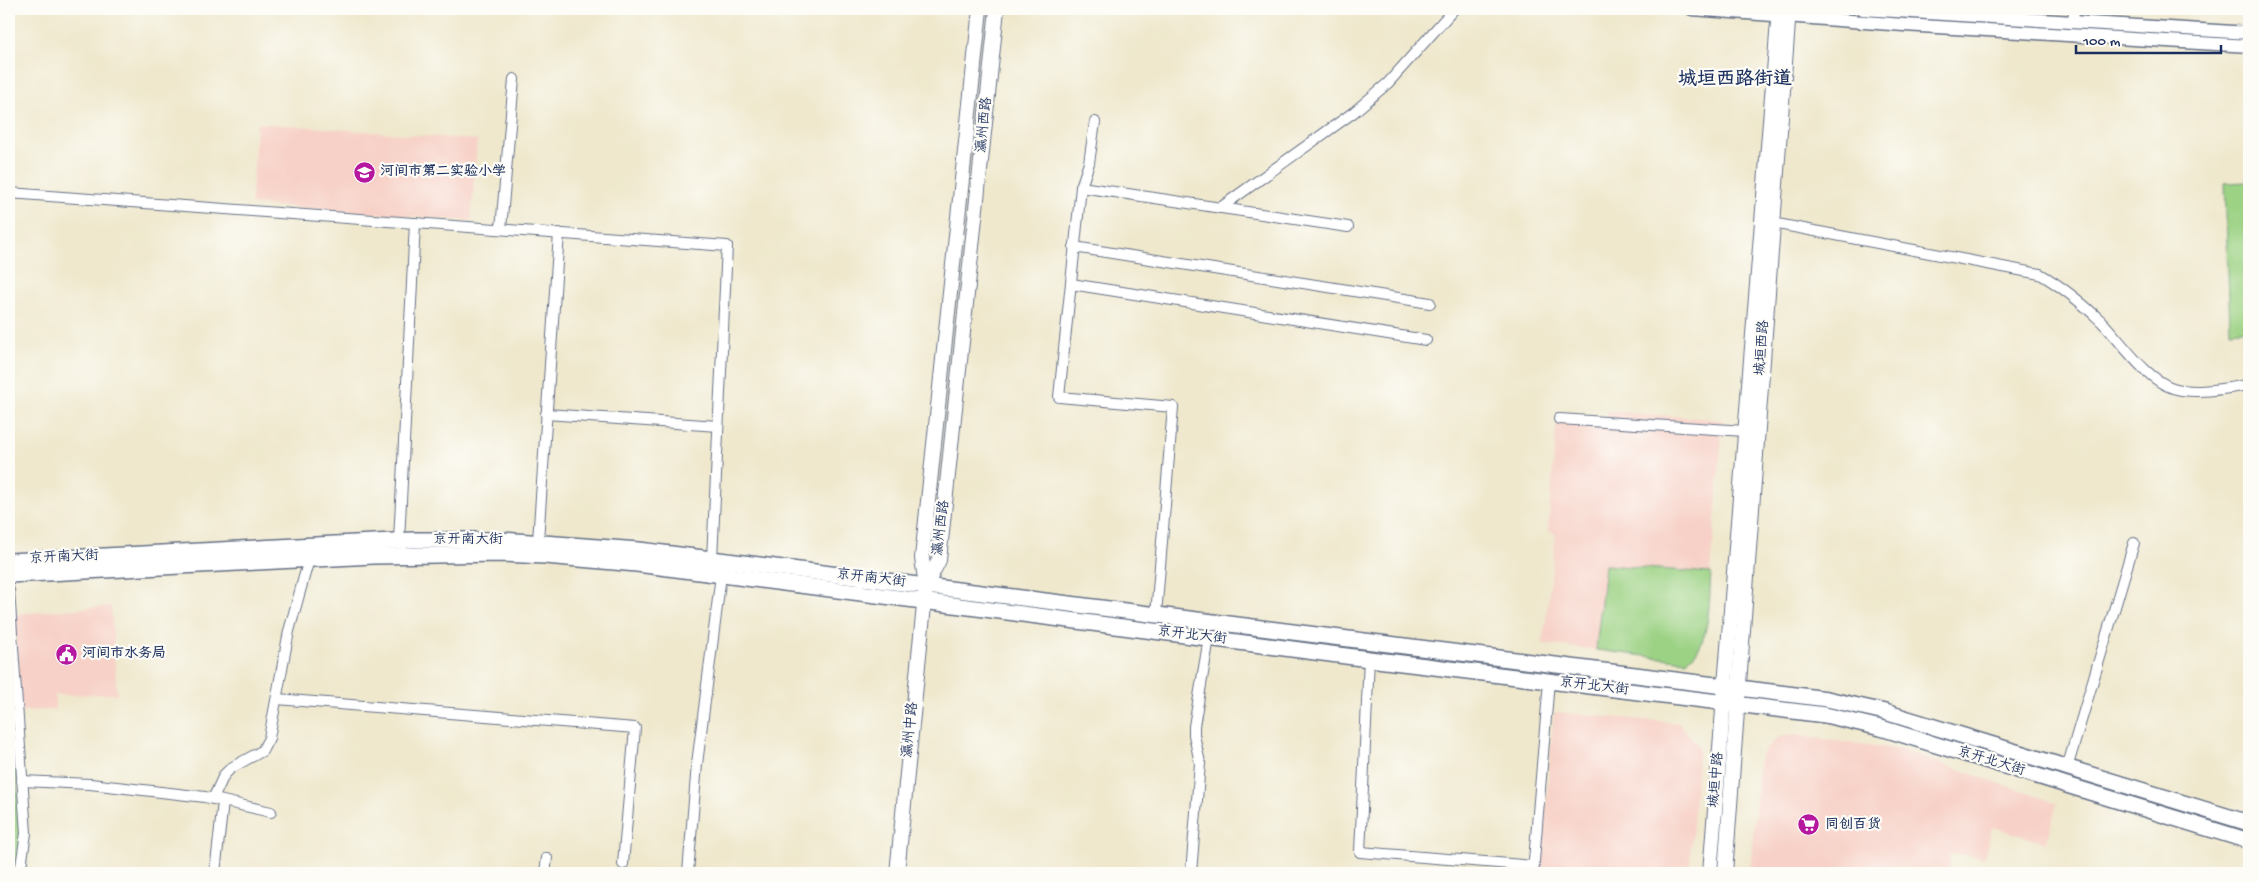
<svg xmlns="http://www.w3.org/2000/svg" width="2258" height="882" font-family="'Gochi Hand','LXGW WenKai TC',sans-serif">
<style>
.built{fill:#f7d1c7}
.green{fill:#9cd284;stroke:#5c8071}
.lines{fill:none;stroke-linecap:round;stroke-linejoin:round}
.minor-casing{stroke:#657085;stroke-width:12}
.tertiary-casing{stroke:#657085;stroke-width:15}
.secondary-casing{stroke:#657085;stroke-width:16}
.primary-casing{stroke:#657085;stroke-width:18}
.minor{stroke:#fff;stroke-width:10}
.tertiary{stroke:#fff;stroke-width:12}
.secondary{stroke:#fff;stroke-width:14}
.primary{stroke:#fff;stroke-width:15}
.labels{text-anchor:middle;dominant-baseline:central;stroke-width:4.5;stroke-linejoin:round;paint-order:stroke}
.street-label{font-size:14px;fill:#1b2f5e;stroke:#fdfcf7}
.poi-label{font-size:14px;font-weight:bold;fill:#1b2f5e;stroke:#fdfcf7;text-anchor:start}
.district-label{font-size:19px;font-weight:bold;fill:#1b2f5e;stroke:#fdfcf7}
</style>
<rect width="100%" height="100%" fill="#fdfcf7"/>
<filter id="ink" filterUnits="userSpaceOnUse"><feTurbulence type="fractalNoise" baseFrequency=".02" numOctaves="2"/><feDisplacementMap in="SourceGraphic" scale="10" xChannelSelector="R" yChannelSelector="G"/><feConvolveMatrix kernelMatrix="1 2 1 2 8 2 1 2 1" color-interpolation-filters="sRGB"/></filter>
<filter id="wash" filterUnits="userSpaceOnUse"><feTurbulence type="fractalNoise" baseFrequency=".0096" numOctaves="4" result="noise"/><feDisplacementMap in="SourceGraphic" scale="20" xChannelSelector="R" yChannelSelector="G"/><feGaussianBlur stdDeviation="1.12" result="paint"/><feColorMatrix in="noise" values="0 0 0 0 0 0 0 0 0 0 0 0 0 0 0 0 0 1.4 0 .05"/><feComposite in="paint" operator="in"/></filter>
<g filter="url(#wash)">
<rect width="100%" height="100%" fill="#efe8cd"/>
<g class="built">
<polygon points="257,123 477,140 471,221 251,204"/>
<polygon points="1607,411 1723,420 1711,573 1606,565 1596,650 1543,644 1556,534 1548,531 1557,415 1607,418"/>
<polygon points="111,606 117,694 55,695 55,710 21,711 14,614"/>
<polygon points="1554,712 1679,723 1699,747 1689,873 1540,873"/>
<polygon points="1788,734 1902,750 2057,803 2046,843 1992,827 1984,858 1950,853 1949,873 1750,873 1760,755 1777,738"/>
</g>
<g class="green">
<polygon points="2249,182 2249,329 2230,331 2225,183"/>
<path d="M1605,565L1711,573C1709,598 1711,649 1686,661L1596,650Z"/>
<polygon points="9,686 22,839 17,873 9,873"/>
</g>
</g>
<g filter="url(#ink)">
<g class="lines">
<defs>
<g id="minor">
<polyline points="2073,22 2074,9"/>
<polyline points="1095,122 1089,163 1081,187 1059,397 1173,407 1156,615"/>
<polyline points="1081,187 1348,227"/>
<polyline points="9,193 727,246 712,559"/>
<polyline points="1220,208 1354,112 1388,83 1454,9"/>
<path d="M1772,223L2040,274C2063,287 2082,303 2101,321C2121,341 2146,380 2173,388C2196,395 2226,388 2249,385"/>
<polyline points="501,229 514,79"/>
<polyline points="1074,247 1430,303"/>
<polyline points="1071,284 1426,340"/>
<polyline points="546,414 718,426"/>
<polyline points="1559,419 1745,431"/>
<polyline points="399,541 415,223"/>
<polyline points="538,541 559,233"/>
<polyline points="9,590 26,833 20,873"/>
<polyline points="1369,659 1360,852 1534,866"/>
<polyline points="277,699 635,728 623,864"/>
<polyline points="2067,768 2134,543"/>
<polyline points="22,781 90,784 205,797 271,812"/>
<polyline points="213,799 224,775 231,768 262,751 269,738 289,631 309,559"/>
<polyline points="215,873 223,802"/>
<polyline points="545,873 547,858"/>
<polyline points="688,873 697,764 721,575"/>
<polyline points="1191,873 1200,763 1194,735 1194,726 1209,638"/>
<polyline points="1533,873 1549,681"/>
</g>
<g id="tertiary">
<polyline points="1692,9 1904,25 2249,46"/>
<polyline points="1863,9 2249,33"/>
</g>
<g id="secondary">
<polyline points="926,586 939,560 997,9"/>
<polyline points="897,873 926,586 922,558 980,9"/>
<polyline points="1710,873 1779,9"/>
<polyline points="1725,873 1789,9"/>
</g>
<g id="primary">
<polyline points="9,561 413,540 502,540 639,550 1827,699 1885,712 2249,823"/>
<polyline points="9,575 373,556 502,554 545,556 637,564 1369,659 1825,715 1881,728 2249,841"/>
</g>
</defs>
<use href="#minor" class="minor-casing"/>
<use href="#tertiary" class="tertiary-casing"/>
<use href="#secondary" class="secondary-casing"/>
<use href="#primary" class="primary-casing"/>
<use href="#minor" class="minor"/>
<use href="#tertiary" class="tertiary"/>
<use href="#secondary" class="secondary"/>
<use href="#primary" class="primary"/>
</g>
</g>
<defs>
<symbol id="school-disc" viewBox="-11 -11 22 22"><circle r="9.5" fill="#b5179e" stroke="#fdfcf7"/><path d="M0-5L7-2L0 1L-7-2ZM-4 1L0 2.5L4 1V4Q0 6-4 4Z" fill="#fff"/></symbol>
<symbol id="civic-disc" viewBox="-11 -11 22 22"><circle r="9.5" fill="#b5179e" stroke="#fdfcf7"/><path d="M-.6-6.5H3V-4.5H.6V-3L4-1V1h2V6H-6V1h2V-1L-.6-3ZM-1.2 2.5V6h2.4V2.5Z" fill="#fff"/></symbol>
<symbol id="supermarket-disc" viewBox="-11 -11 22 22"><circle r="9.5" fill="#b5179e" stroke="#fdfcf7"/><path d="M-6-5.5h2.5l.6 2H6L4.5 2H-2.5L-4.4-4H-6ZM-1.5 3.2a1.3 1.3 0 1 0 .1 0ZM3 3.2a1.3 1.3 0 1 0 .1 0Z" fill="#fff"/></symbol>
</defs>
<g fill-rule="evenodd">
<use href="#school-disc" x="352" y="160" width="25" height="25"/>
<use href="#civic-disc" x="54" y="642" width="25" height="25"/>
<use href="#supermarket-disc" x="1796" y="812" width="25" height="25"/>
</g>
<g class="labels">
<g class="street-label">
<text transform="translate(985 125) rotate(-84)">瀛州西路</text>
<text transform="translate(1763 348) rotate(-86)">城垣西路</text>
<text transform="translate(942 528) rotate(-83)">瀛州西路</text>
<text x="468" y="540">京开南大街</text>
<text transform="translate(64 558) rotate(-3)">京开南大街</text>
<text transform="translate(871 579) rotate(7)">京开南大街</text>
<text transform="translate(1192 636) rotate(7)">京开北大街</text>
<text transform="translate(1594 687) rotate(7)">京开北大街</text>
<text transform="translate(911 730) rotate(-84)">瀛州中路</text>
<text transform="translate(1991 762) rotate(17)">京开北大街</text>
<text transform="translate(1717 780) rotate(-85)">城垣中路</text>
</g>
<g class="poi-label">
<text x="380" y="172">河间市第二实验小学</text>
<text x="82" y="654">河间市水务局</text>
<text x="1825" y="825">同创百货</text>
</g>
<g class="district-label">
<text x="1735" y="80">城垣西路街道</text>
</g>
</g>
<rect width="2258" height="882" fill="none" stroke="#fdfcf7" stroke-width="30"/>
<path d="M2076 45v8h145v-8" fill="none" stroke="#1b2f5e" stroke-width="2.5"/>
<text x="2083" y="45" font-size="15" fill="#1b2f5e" stroke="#fdfcf7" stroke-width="4" paint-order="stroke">100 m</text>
</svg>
